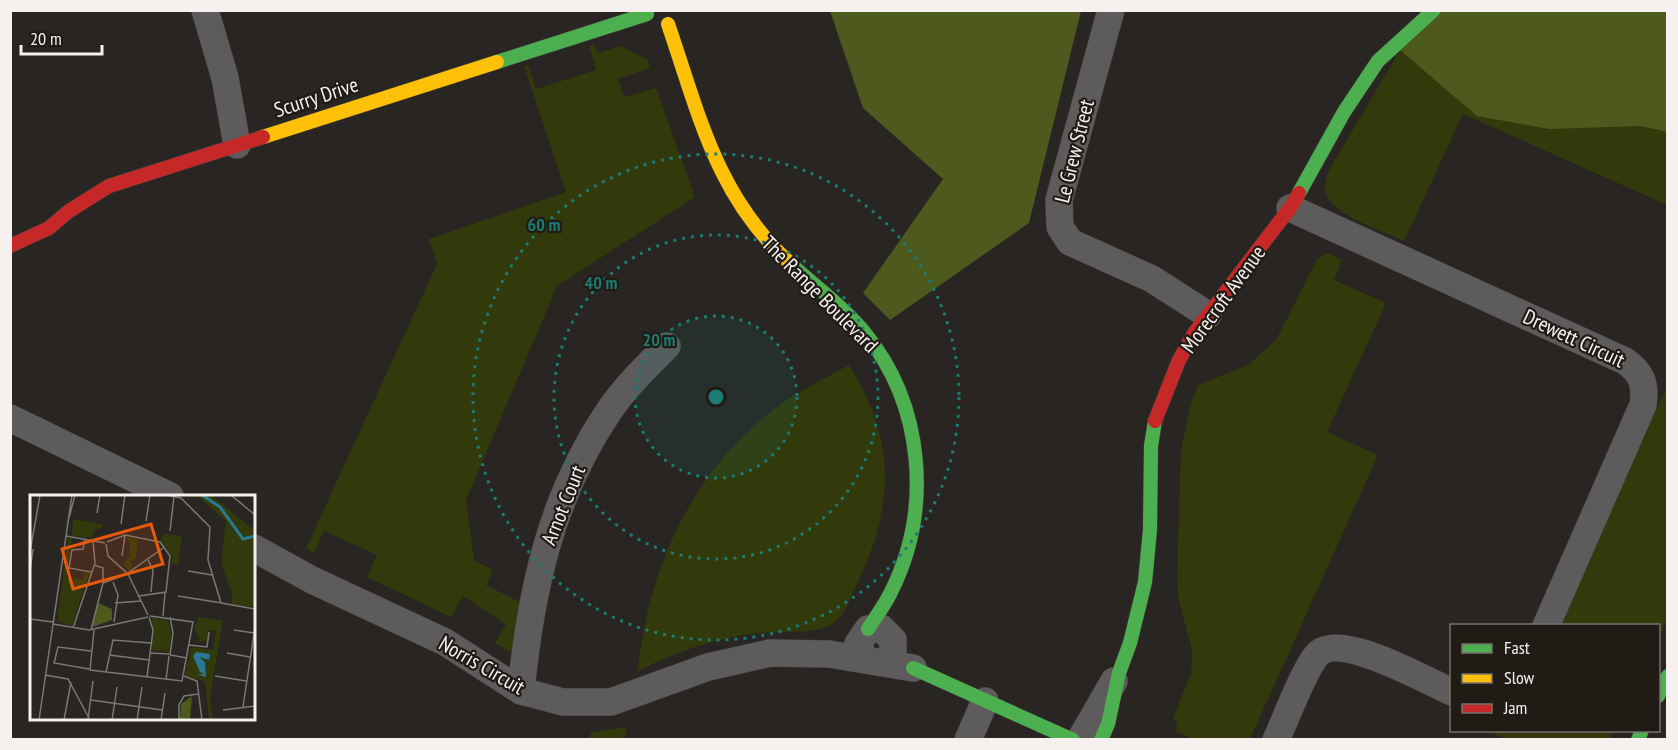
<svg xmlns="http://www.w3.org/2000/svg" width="1678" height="750" font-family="'PT Sans Narrow',sans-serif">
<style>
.green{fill:#323a0b}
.forest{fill:#4e591e}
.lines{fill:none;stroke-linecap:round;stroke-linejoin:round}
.street-casing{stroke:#44423f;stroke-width:28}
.fast-casing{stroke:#44423f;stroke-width:15}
.slow-casing{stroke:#44423f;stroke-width:15}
.jam-casing{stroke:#44423f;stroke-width:15}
.street{stroke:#5e5b5c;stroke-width:27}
.fast{stroke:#4caf50;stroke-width:14}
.slow{stroke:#ffc107;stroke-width:14}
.jam{stroke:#c62828;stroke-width:14}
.ring{fill:none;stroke:#1b7c74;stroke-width:3;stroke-dasharray:3 6}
.labels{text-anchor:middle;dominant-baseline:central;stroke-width:4.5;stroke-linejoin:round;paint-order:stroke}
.street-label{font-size:21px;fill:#f6f1ee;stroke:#211b16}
.inset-river{fill:none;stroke:#297994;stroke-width:3}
.inset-road{fill:none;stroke:#7a7774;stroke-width:1.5}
.view{fill:#e8590c;fill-opacity:0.15;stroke:#e8590c;stroke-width:3}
.inset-edge{fill:none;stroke:#f6f1ee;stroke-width:3}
.centre{fill:#1b7c74;stroke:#211b16;stroke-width:3}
.ring-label{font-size:18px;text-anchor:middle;font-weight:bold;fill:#1b7c74;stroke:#211b16;stroke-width:4.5;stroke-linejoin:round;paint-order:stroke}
</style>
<rect width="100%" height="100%" fill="#282522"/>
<g class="green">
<path d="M1667,11V205L1463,114L1404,241C1383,231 1331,215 1325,191C1324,185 1327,178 1328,172L1400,50Z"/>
<polygon points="589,45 594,45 598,53 621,46 647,59 650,68 618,79 624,97 656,88 695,197 557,286 466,500 474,560 493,570 486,585 520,602 513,653 495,643 506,624 463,596 451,617 367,577 377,555 324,531 314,553 306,548 437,264 429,239 566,192 524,66 528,65 536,89 596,70"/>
<polygon points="1327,253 1342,260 1334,280 1386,303 1327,432 1378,455 1250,739 1192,739 1176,732 1177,725 1173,718 1191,673 1192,650 1178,597 1177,574 1181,450 1191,403 1198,385 1248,365 1276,340 1317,259"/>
<path d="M849,365C896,440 895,505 857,584C849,601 844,620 826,627C810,634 777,631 758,633C715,638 676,652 638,671C648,565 694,468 781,404C802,389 826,378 849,365Z"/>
<polygon points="1667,387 1667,618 1659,637 1658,626 1559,626"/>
<polygon points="627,727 625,739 588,739 592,732"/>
<polygon points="1495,731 1495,730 1613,731 1609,740 1507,739 1494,734"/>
</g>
<g class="forest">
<polygon points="830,11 1081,11 1029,223 890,320 863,293 943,179 863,108"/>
<polygon points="1436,11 1667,11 1667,132 1641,126 1549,129 1477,116 1400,50"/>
</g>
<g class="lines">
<defs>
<g id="street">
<polyline points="205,10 225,78 237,145"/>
<polyline points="1111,10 1059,200 1060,227 1070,242 1152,279 1208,315"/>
<path d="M1290,208L1625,361C1642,373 1646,384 1643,405L1546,626"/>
<polyline points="10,418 170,496"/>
<polyline points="254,548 312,580 445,642 521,691 563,702 611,702 708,667 770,653 829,654 865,660"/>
<polyline points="884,662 893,652 893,640 881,628 868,629 858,644 865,660 913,668"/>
<path d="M521,691C531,589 551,497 609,411C625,387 647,366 667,346"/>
<polyline points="968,740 985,701"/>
<polyline points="1080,740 1114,681"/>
<path d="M1276,740C1285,721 1306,664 1319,653C1344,633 1426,681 1452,692"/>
</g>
<g id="fast">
<polyline points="497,62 647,14"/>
<polyline points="1299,193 1344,112 1378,61 1434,10"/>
<path d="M790,263C814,286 843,306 864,332C924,405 933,510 890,594C884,606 875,618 868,629"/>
<polyline points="913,668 1073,740"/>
<polyline points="1658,696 1668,676"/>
<polyline points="1101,740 1108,724 1119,673 1130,643 1145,582 1150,530 1151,446 1155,421"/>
<polyline points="1638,740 1642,730"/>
</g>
<g id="slow">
<path d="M668,24C699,114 716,196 790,263"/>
<polyline points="263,137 497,62"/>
</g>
<g id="jam">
<polyline points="10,246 49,228 69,211 109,186 263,137"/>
<polyline points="1155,421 1179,360 1195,332 1290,208 1299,193"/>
</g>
</defs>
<use href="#street" class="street-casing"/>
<use href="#fast" class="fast-casing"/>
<use href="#slow" class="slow-casing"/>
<use href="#jam" class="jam-casing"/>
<use href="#street" class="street"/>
<use href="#fast" class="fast"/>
<use href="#slow" class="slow"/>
<use href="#jam" class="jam"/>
</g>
<circle cx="716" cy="397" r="81" fill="#1b7c74" fill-opacity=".12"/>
<g class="ring">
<circle cx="716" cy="397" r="81"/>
<circle cx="716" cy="397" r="162"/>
<circle cx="716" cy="397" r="243"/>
</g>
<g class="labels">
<g class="street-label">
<text transform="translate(316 97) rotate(-18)">Scurry Drive</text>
<text transform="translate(1074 151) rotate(-76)">Le Grew Street</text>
<text transform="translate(820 294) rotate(45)">The Range Boulevard</text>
<text transform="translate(1223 299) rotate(-54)">Morecroft Avenue</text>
<text transform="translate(1574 338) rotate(25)">Drewett Circuit</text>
<text transform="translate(563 505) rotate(-68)">Arnot Court</text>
<text transform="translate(482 665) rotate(30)">Norris Circuit</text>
</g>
</g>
<g transform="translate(30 495)">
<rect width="225" height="225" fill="#282522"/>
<path d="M166,0H181L225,36V112L201,109L202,100L191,67L196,26ZM43,24L73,29L72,33L64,35L63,43L42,41ZM134,39L152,41L148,70L141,69L142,61L130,46ZM96,42L108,44L106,63L100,67L104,73L99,76L93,69L99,62L100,49ZM42,43L36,83L53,85L54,77L59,79L42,130L27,126L38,44ZM169,122L193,126L180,201L183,225H179L175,187L155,180L161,152L183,155L186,135L178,136L177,145L171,148L164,133ZM122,123L138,125L141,139L139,157L122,155Z" fill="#323a0b"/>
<path d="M68,108L82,114V125L62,132ZM162,201L160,225H150L151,209Z" fill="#4e591e"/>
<path d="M166,157L180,159L179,165L169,162L175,167L176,182L167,179H175L170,177L163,161Z" fill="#297994"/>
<path class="inset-river" d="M172,0L190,12L213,44L225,41"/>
<path class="inset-road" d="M136,0L151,3L180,32L178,65L191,108L225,114M201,0L225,20M67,18L70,0M39,23L45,0M116,26L120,0M91,29L95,0M140,36L144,1M36,41L75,48M55,44L53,54L42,55L39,73L61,77M77,47L95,40L130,47L140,61L136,97L109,101M76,49L78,61L97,78M0,57L10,0M92,61L95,40M118,65L123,75L121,97M0,76L3,54M158,76L182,80M98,78L133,53M98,79L118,120M83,87L88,100L84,127M73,88L97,79M148,101L192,108M85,108L111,106M133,121L135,98M140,122L143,138L140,160L157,163M0,124L23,127M23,129L59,135L118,122M43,133L65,68L63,46M61,135L73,88V73L64,70M64,135L60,175L152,186L163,127L120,121M204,135L224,138M159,150L177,152L179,137M120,158L139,159M197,158L220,162M79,160L119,165M59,174L24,168L28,152L61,156M76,177L83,145L121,148M15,180L38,184L59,223M154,181L167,186L172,225M185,181L216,186M117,182L123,135L119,122M136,185L139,161M61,205L132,215M213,212L225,132M193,215L225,211M58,224L63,186M9,225L42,0M34,225L41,187M82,225L87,192M107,225L112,192M131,225L135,198M149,225V210L154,201L168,199"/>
<path class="view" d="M121,29L133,69L43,94L32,54Z"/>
<rect width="225" height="225" class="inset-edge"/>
</g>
<circle cx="716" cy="397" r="9" class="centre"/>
<g class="ring-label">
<text x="544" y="231">60 m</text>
<text x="601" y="289">40 m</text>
<text x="659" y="346">20 m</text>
</g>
<rect width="1678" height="750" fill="none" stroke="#f6f1ee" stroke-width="24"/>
<rect x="1450" y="624" width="210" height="108" fill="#211b16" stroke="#76716c" stroke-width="1.5"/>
<rect x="1462" y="644" width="30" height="9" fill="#4caf50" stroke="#76716c" stroke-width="1.5"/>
<text x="1504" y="654" font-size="18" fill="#f6f1ee">Fast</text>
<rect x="1462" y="674" width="30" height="9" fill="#ffc107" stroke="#76716c" stroke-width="1.5"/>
<text x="1504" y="684" font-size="18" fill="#f6f1ee">Slow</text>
<rect x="1462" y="704" width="30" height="9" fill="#c62828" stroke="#76716c" stroke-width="1.5"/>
<text x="1504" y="714" font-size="18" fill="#f6f1ee">Jam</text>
<path d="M21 45v9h81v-9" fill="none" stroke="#f6f1ee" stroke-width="3"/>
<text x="30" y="45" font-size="18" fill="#f6f1ee" stroke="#211b16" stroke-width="4.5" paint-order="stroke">20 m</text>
</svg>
